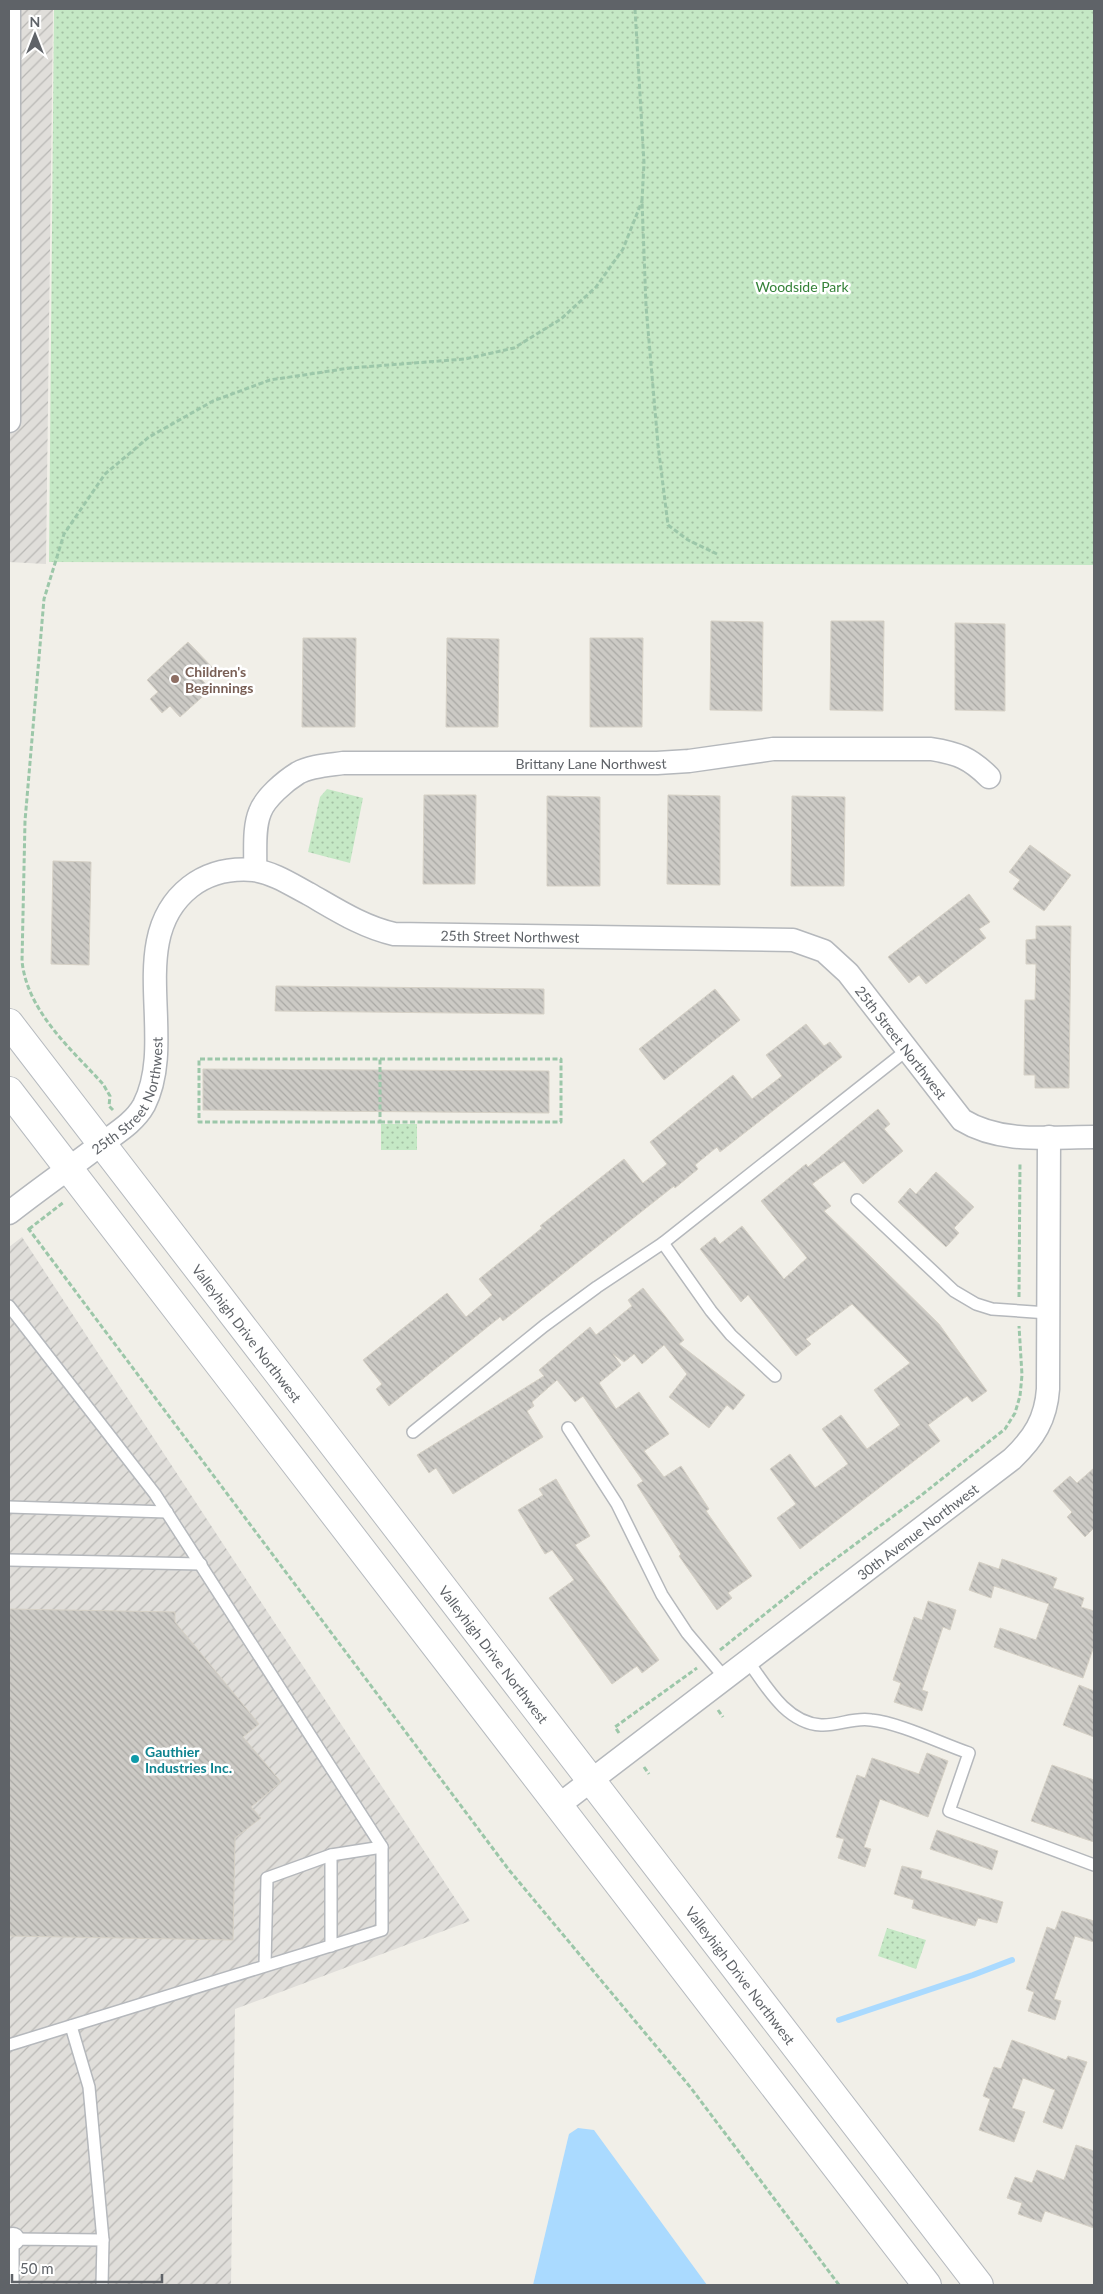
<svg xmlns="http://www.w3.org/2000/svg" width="1103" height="2294" font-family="Lato,sans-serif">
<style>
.industrial{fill:url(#industrial-furrows)}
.grass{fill:url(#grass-dots)}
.water{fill:#aadaff}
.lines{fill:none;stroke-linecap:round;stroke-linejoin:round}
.stream{stroke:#aadaff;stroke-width:6}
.building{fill:url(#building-back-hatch);stroke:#d6d1c6}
.service-casing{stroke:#b5b8bc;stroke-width:14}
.minor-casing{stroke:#b5b8bc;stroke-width:25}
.secondary-casing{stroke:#b6babf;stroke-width:30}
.path{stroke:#9cc7a9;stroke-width:3;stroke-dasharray:5 2.5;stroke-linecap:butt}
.service{stroke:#fff;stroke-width:11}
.minor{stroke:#fff;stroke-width:22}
.secondary{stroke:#fff;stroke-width:28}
.education-dot{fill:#8d6e63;stroke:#fff;stroke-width:2}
.culture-dot{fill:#0f9aa8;stroke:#fff;stroke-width:2}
.labels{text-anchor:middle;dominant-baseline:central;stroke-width:5;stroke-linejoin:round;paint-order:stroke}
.park-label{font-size:14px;fill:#348238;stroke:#fff}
.education-label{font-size:14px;font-weight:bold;fill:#785e54;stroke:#fff;text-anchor:start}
.street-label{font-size:14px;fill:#5f6368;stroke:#fff}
.culture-label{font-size:14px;font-weight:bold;fill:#0d838f;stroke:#fff;text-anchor:start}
</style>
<defs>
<pattern id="industrial-furrows" width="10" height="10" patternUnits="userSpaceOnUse" patternTransform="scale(1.25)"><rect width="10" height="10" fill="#e0deda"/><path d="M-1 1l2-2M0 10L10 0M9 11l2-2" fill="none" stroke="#b9b8b5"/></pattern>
<pattern id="grass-dots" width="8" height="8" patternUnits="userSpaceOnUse" patternTransform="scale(1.25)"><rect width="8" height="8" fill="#c5e8c5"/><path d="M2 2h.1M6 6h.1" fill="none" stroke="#a3c0a4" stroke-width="1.8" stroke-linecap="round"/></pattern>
<pattern id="building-back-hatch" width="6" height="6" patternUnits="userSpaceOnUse" patternTransform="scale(1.25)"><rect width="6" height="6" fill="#cccac5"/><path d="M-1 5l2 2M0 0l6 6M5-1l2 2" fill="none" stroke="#a9a8a4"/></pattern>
</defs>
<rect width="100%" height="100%" fill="#f1efe8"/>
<g class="industrial">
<polygon points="9,9 53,9 46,564 9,562"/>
<polygon points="22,1237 470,1921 235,2009 231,2285 9,2285 9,1247"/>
</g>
<g class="grass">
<polygon points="54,9 1094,9 1094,565 49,562"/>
<polygon points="327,789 363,798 350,863 308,852 320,797"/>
<rect x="381" y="1124" width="36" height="26"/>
<polygon points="887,1928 926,1940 916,1969 878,1956"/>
</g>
<polygon class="water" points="578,2128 594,2130 707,2285 533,2285 569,2134"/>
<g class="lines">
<polyline class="stream" points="839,2020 973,1975 1012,1960"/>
</g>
<g class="building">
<polygon points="711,621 763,622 762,711 710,710"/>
<polygon points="831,621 884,621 883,711 830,710"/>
<polygon points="955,623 1005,624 1005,711 955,710"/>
<polygon points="303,638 356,638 355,727 302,727"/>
<polygon points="447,638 499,639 498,727 446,727"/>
<polygon points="590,638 643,638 642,727 590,727"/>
<polygon points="188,642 213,668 201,679 211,689 180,717 170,706 162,713 150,699 158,692 147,680"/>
<polygon points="424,795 476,795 475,884 423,884"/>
<polygon points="668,795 720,796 720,885 667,884"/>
<polygon points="547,796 600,797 600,886 547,886"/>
<polygon points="792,796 845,797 844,886 791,886"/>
<polygon points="1030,845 1071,875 1044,911 1013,889 1020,880 1009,872"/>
<polygon points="53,861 91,862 89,965 51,964"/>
<polygon points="969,894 990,922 979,929 986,938 926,984 919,975 909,983 888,957"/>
<polygon points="1036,926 1071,926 1069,1088 1035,1088 1035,1075 1024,1075 1025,1000 1035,1000 1036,964 1026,964 1026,940 1036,939"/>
<polygon points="276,986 544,989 544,1014 275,1011"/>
<polygon points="715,989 740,1020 664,1080 639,1049"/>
<polygon points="806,1024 824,1046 830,1042 842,1057 720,1152 717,1147 695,1165 698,1169 675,1188 674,1186 503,1321 500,1317 389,1406 376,1389 382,1384 363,1360 447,1293 466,1317 492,1295 479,1279 542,1228 540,1226 624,1159 643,1183 667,1164 650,1142 733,1075 752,1099 782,1076 766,1055"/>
<polygon points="203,1069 549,1071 549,1113 203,1110"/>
<polygon points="878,1109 890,1124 884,1129 903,1151 863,1184 844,1161 812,1184 831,1206 824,1211 939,1324 987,1391 972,1402 967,1396 928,1425 940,1441 800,1549 777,1518 796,1504 770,1469 790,1454 815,1488 848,1464 822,1429 841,1415 867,1449 900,1425 874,1390 910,1363 852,1304 806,1339 811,1344 796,1356 748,1295 741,1302 700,1249 715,1237 720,1244 742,1226 784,1279 807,1258 761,1201 806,1164 808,1167"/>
<polygon points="936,1172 974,1207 954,1228 959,1233 946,1247 898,1202 910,1188 916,1194"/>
<polygon points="643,1288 684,1340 679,1344 745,1395 733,1410 727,1405 709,1428 669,1397 687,1374 664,1345 642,1364 634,1354 624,1362 613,1354 621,1365 599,1383 616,1409 639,1392 669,1434 644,1451 664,1477 681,1466 709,1509 706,1511 752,1576 728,1593 732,1598 717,1610 679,1556 681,1554 637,1485 643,1481 620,1449 583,1396 575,1402 557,1380 532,1402 534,1406 527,1411 543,1437 453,1494 436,1468 429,1473 417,1455 544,1376 539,1370 590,1327 596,1335 632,1306 628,1300"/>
<polygon points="1094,1468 1094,1528 1085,1537 1067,1517 1072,1512 1053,1491 1070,1476 1077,1483"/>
<polygon points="556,1479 590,1536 575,1545 659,1660 642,1673 637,1666 612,1684 549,1598 574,1580 552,1550 545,1554 518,1510 543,1495 539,1489"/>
<polygon points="1002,1559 1057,1578 1053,1588 1084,1598 1081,1607 1094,1611 1094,1646 1083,1678 994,1647 1000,1628 1036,1640 1049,1604 994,1586 991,1598 969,1590 979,1562 999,1569"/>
<polygon points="928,1601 956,1610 950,1630 943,1627 922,1690 928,1692 922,1711 894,1702 901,1683 893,1680 914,1617 922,1620"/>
<polygon points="9,1609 175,1612 175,1622 259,1724 243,1737 281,1782 251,1807 261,1818 235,1838 233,1940 9,1936"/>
<polygon points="1079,1685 1094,1691 1094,1737 1063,1725"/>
<polygon points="927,1753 948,1761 928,1817 880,1799 864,1847 871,1849 865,1867 838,1858 844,1839 836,1837 857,1775 865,1778 872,1758 919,1774"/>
<polygon points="1052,1765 1094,1780 1094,1842 1031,1821"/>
<polygon points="937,1830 998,1851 992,1870 930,1849"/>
<polygon points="902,1866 922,1871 920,1878 1003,1902 997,1923 978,1918 975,1926 912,1908 914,1900 894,1894"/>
<polygon points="1062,1911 1094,1921 1094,1942 1075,1936 1054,1999 1061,2001 1055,2020 1028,2011 1034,1992 1026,1989 1047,1927 1055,1930"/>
<polygon points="1012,2040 1066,2060 1068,2056 1087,2062 1062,2129 1043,2122 1055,2090 1023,2078 1012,2108 1025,2112 1014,2142 979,2130 990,2099 983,2096 994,2067 1001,2069"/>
<polygon points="1076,2145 1094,2151 1094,2228 1045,2211 1041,2222 1018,2214 1022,2203 1007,2198 1015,2177 1032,2183 1037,2170 1064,2180"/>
</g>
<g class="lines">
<defs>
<g id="service">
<polyline points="857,1200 954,1291 976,1304 992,1309 1048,1313"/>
<polyline points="663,1243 711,1311 731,1335 775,1376"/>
<polyline points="9,1306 155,1494 382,1847 382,1930 9,2045"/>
<polyline points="568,1428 617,1504 662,1595 687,1633 725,1678"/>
<polyline points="413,1432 544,1326 597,1287 663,1243 907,1050"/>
<polyline points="9,1507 167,1512"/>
<polyline points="9,1560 201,1564"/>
<path d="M748,1661C766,1686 786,1723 821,1725C838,1726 854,1717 871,1720C900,1723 940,1743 969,1753L949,1811L1094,1865"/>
<polyline points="331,1946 331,1855"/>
<polyline points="265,1965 267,1878 331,1855 382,1847"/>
<polyline points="71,2026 89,2087 103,2240"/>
<polyline points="13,2285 13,2239 103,2240 102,2285"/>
</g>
<g id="minor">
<polyline points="9,421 9,9"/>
<path id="s1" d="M255,870C256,852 253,829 260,812C265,798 285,781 298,773C310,766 329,765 343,763H657L689,761L773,749H931C957,753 970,758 989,777"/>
<path id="s2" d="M9,1213C38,1190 70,1168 100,1145C116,1133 134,1123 144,1105C178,1038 124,939 190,887C208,873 231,868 254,870C274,873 292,885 309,894C337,910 363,927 394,934L793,940L824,951L848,973L962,1120C1001,1144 1050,1137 1094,1137"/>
<path id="s3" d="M559,1805L1012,1459C1034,1438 1046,1419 1048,1389L1049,1137"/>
<polyline points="9,2241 13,2239"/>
</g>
<g id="secondary">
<path id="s4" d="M9,1023L979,2285"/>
<polyline points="9,1091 927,2285"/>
</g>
</defs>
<use href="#service" class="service-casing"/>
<use href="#minor" class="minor-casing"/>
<use href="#secondary" class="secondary-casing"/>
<g class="path">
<polyline points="635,9 644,163 642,201 646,306 658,445 668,525 688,540 717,554"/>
<path d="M113,1110L109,1106L110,1096L103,1084C71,1049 27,1011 22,961L25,821L44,599L64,534L105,474L149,437L213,401L270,380L350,368L465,359L514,348L561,319L596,287L623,249L642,201"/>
<polyline points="380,1122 561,1122 561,1059 199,1059 199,1122 380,1122 380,1057"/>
<polyline points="28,1228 509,1870 691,2088 839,2285"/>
<polyline points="29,1229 64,1202"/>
<polyline points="1019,1297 1020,1162"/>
<polyline points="720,1650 815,1574 919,1497 1005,1429 1015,1413 1020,1396 1022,1375 1019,1326"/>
<polyline points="718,1710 723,1717"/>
<polyline points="619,1733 615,1727 697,1668"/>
<polyline points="644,1767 649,1774"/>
</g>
<use href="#service" class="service"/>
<use href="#minor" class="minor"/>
<use href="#secondary" class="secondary"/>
</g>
<circle class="education-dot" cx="175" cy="679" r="5"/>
<circle class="culture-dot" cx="135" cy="1759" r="5"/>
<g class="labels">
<g class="park-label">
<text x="802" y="286">Woodside Park</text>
</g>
<g class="education-label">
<text x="185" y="671">Children's<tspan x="185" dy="16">Beginnings</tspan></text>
</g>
<g class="street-label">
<text stroke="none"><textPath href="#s1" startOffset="408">Brittany Lane Northwest</textPath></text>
<text stroke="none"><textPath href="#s2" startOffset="742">25th Street Northwest</textPath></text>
<text stroke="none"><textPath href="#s2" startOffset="1178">25th Street Northwest</textPath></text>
<text stroke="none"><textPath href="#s2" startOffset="174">25th Street Northwest</textPath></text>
<text stroke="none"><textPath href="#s4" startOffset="391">Valleyhigh Drive Northwest</textPath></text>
<text stroke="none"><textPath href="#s3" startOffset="451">30th Avenue Northwest</textPath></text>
<text stroke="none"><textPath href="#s4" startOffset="796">Valleyhigh Drive Northwest</textPath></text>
<text stroke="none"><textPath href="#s4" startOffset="1201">Valleyhigh Drive Northwest</textPath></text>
</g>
<g class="culture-label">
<text x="145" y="1751">Gauthier<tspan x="145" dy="16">Industries Inc.</tspan></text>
</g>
</g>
<rect width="1103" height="2294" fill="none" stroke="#5f6368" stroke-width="20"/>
<g transform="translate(35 35)" stroke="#ffffff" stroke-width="4" paint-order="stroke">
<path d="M0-4L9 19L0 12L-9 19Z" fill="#5f6368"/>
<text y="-8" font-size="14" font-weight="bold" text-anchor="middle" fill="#5f6368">N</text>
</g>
<path d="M12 2274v8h150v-8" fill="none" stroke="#5f6368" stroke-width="2.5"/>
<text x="20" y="2274" font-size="15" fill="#5f6368" stroke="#ffffff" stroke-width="4" paint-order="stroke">50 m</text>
</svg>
